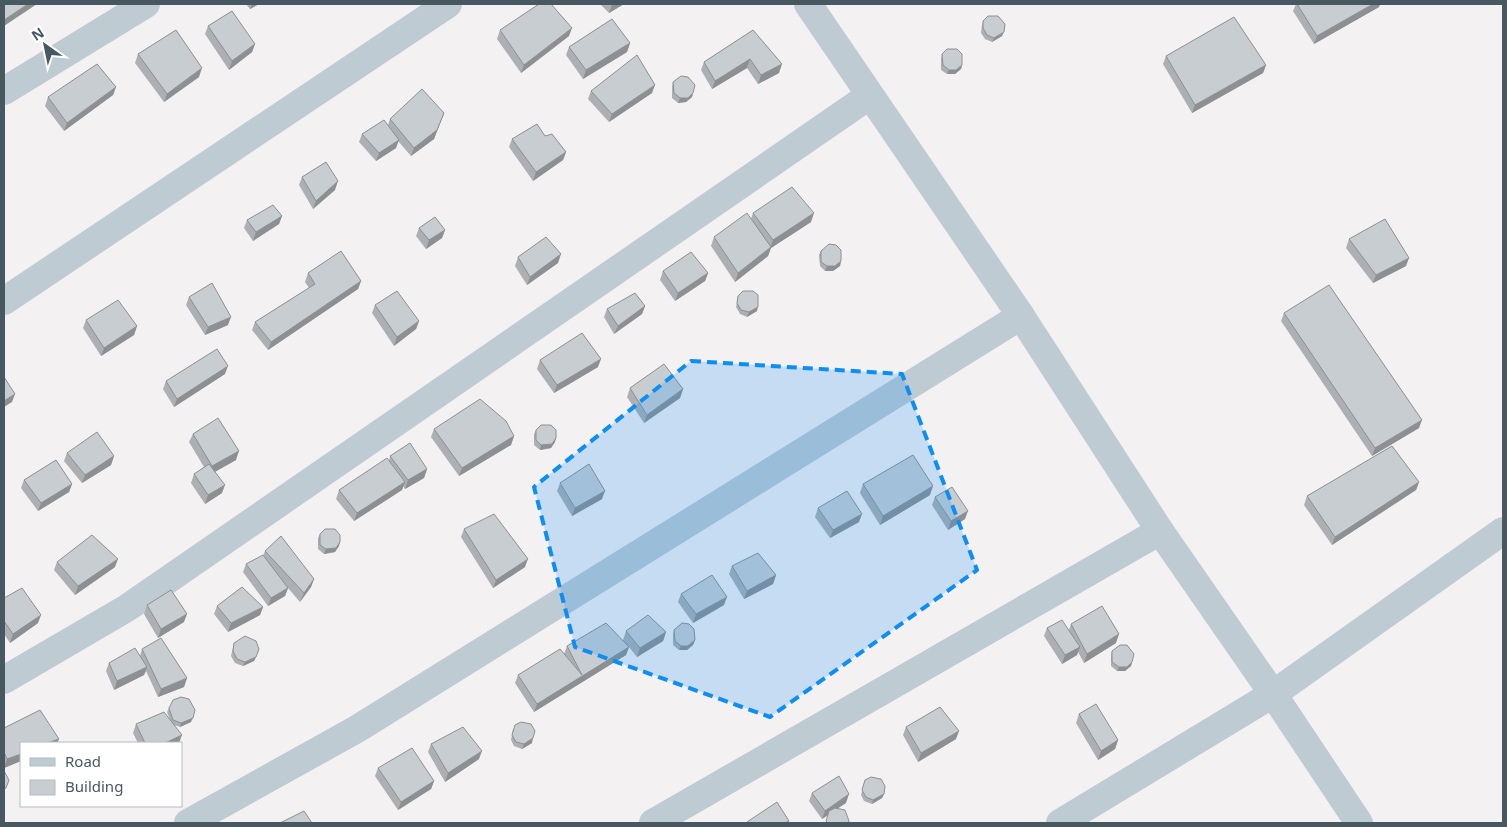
<svg xmlns="http://www.w3.org/2000/svg" width="1507" height="827" font-family="'Noto Sans',sans-serif">
<style>
.lines{fill:none;stroke-linecap:round;stroke-linejoin:round}
.minor{stroke:#becbd2;stroke-width:28}
.wall{fill:#acb0b5}
.shaded-wall{fill:#8c9093}
.building{fill:#c8cdd2;stroke:#8c9093}
.marked{fill:#0c8ef3;fill-opacity:0.2;stroke:#0c8ef3;stroke-width:4;stroke-dasharray:10 6;stroke-linejoin:round}
</style>
<rect width="100%" height="100%" fill="#f4f1f2"/>
<g class="lines">
<g class="minor">
<polyline points="808,4 1021,316 1160,531 1273,694 1060,823"/>
<polyline points="4,91 146,4"/>
<polyline points="4,301 448,4"/>
<polyline points="4,680 127,608 869,96"/>
<polyline points="188,823 357,729 1021,316"/>
<polyline points="653,823 1160,531"/>
<polyline points="1359,823 1273,694 1503,531"/>
</g>
</g>
<g class="wall">
<polygon points="246,4 259,4 250,9"/>
<polygon points="600,4 624,4 609,13"/>
<polygon points="1296,4 1380,4 1379,7 1314,44 1293,11"/>
<polygon points="983,21 1002,36 992,42 985,39 981,33 982,25"/>
<polygon points="208,26 255,44 252,52 229,70 205,34"/>
<polygon points="500,30 569,36 521,73 497,39"/>
<polygon points="753,30 779,73 758,84 747,68 712,89 701,70 704,62"/>
<polygon points="630,43 627,52 583,79 566,55 569,47"/>
<polygon points="138,54 199,77 164,102 135,63"/>
<polygon points="942,54 962,65 961,69 955,74 947,74 941,70 941,59"/>
<polygon points="1166,56 1266,65 1263,73 1192,113 1163,64"/>
<polygon points="673,82 693,93 692,97 686,102 678,103 672,98 672,87"/>
<polygon points="116,87 113,95 64,131 45,106 48,97"/>
<polygon points="591,91 652,93 609,122 588,99"/>
<polygon points="444,113 434,139 411,156 398,141 396,148 376,161 359,142 362,134 388,125 390,119"/>
<polygon points="545,136 566,152 563,160 533,181 509,147 512,139"/>
<polygon points="302,177 335,190 313,209 299,185"/>
<polygon points="753,213 811,222 771,248 768,256 735,282 711,246 714,237 751,219"/>
<polygon points="282,216 279,224 253,241 244,228 247,220"/>
<polygon points="419,228 445,230 442,238 426,249 416,236"/>
<polygon points="1349,239 1406,266 1373,283 1346,248"/>
<polygon points="821,251 841,261 840,266 833,271 825,271 820,266 819,255"/>
<polygon points="518,257 558,263 527,285 515,266"/>
<polygon points="663,271 708,273 705,281 675,301 660,280"/>
<polygon points="308,273 361,281 358,289 268,350 252,330 255,322 309,288 305,282"/>
<polygon points="738,296 757,311 747,317 740,314 736,307"/>
<polygon points="189,297 228,325 205,335 186,305"/>
<polygon points="375,305 419,321 416,329 394,346 372,313"/>
<polygon points="645,306 642,314 614,334 604,317 607,309"/>
<polygon points="1284,313 1419,428 1372,456 1281,321"/>
<polygon points="86,320 137,326 134,335 101,356 83,328"/>
<polygon points="540,360 598,367 554,393 537,369"/>
<polygon points="225,374 174,407 163,389 166,381"/>
<polygon points="630,388 683,389 680,398 644,423 627,397"/>
<polygon points="434,429 514,436 511,445 459,476 431,437"/>
<polygon points="536,430 555,442 551,448 540,450 534,445 534,434"/>
<polygon points="193,434 236,460 215,472 222,493 205,504 191,483 194,474 204,467 189,442"/>
<polygon points="67,453 114,456 111,465 82,483 64,461"/>
<polygon points="390,456 427,469 424,478 405,489 403,486 402,490 354,521 336,499 339,490 389,461"/>
<polygon points="24,480 72,484 69,492 38,511 21,488"/>
<polygon points="1419,482 1416,490 1332,545 1304,505 1307,496"/>
<polygon points="560,483 602,499 572,516 557,491"/>
<polygon points="863,484 930,495 880,525 860,493"/>
<polygon points="935,497 965,519 948,530 932,505"/>
<polygon points="818,508 859,522 830,538 815,517"/>
<polygon points="464,529 525,567 493,588 461,537"/>
<polygon points="320,534 339,546 335,552 324,554 318,549 318,538"/>
<polygon points="265,551 314,579 311,587 300,602 288,588 285,596 268,606 243,572 246,564 263,556"/>
<polygon points="57,562 115,567 75,595 54,570"/>
<polygon points="732,566 776,575 773,584 744,599 729,574"/>
<polygon points="681,594 724,605 693,623 678,602"/>
<polygon points="4,598 38,623 10,643 4,634"/>
<polygon points="147,605 184,622 158,638 144,614"/>
<polygon points="217,606 263,607 260,615 228,632 214,614"/>
<polygon points="1071,624 1116,643 1084,663 1078,652 1077,655 1062,664 1044,636 1047,628 1069,630"/>
<polygon points="674,630 695,640 693,645 687,650 679,650 673,645 673,634"/>
<polygon points="626,631 666,632 663,641 637,657 629,647 626,655 534,712 515,683 518,675 564,654 567,646 623,640"/>
<polygon points="234,643 256,657 254,661 243,666 235,663 231,656"/>
<polygon points="142,649 187,678 184,687 158,697 146,671 144,675 114,690 106,671 109,663 140,656"/>
<polygon points="1112,651 1132,662 1131,666 1125,671 1117,671 1111,666 1111,655"/>
<polygon points="169,708 191,722 180,727 174,725 179,743 138,743 133,733 136,724 170,720 167,712"/>
<polygon points="1079,714 1118,740 1115,749 1098,760 1076,723"/>
<polygon points="906,727 956,739 918,762 903,735"/>
<polygon points="4,728 59,739 57,743 21,743 21,761 4,768"/>
<polygon points="513,729 532,743 522,749 514,746 511,740"/>
<polygon points="431,744 479,759 445,782 428,752"/>
<polygon points="378,768 434,781 431,789 398,810 375,776"/>
<polygon points="865,780 884,794 882,798 872,804 864,801 861,795"/>
<polygon points="812,793 846,803 837,808 849,821 848,823 826,823 828,815 822,819 809,801"/>
</g>
<g class="shaded-wall">
<polygon points="28,4 37,4 4,26 4,20"/>
<polygon points="252,4 259,4 250,9"/>
<polygon points="614,4 624,4 609,13 612,5"/>
<polygon points="1373,4 1380,4 1379,7 1314,44 1317,36"/>
<polygon points="572,28 569,36 521,73 524,65"/>
<polygon points="1004,32 1002,36 992,42 994,38"/>
<polygon points="630,43 627,52 583,79 586,70"/>
<polygon points="255,44 252,52 229,70 232,61"/>
<polygon points="750,59 747,68 712,89 715,81"/>
<polygon points="782,64 779,73 758,84 761,75"/>
<polygon points="962,65 961,69 955,74 947,74 949,70"/>
<polygon points="1266,65 1263,73 1192,113 1195,105"/>
<polygon points="202,68 199,77 164,102 167,94"/>
<polygon points="655,85 652,93 609,122 612,114"/>
<polygon points="116,87 113,95 64,131 67,123"/>
<polygon points="693,93 692,97 686,102 678,103 680,98"/>
<polygon points="444,113 434,139 411,156 414,148"/>
<polygon points="399,140 396,148 376,161 379,153"/>
<polygon points="566,152 563,160 533,181 536,172"/>
<polygon points="338,181 335,190 313,209 316,201"/>
<polygon points="814,213 811,222 771,248 768,256 735,282 738,273 770,248 773,240"/>
<polygon points="282,216 279,224 253,241 256,232"/>
<polygon points="445,230 442,238 426,249 429,240"/>
<polygon points="561,254 558,263 527,285 530,277"/>
<polygon points="1409,258 1406,266 1373,283 1376,275"/>
<polygon points="841,261 840,266 833,271 825,271 827,266"/>
<polygon points="708,273 705,281 675,301 678,293"/>
<polygon points="361,281 358,289 268,350 271,342"/>
<polygon points="645,306 642,314 614,334 618,326"/>
<polygon points="758,307 757,311 747,317 749,312"/>
<polygon points="231,317 228,325 205,335 208,327"/>
<polygon points="419,321 416,329 394,346 397,337"/>
<polygon points="137,326 134,335 101,356 104,348"/>
<polygon points="601,359 598,367 554,393 557,385"/>
<polygon points="228,366 225,374 174,407 177,399"/>
<polygon points="683,389 680,398 644,423 647,415"/>
<polygon points="15,394 12,402 4,407 4,401"/>
<polygon points="1422,420 1419,428 1372,456 1375,448"/>
<polygon points="514,436 511,445 459,476 462,468"/>
<polygon points="556,438 555,442 551,448 540,450 541,445"/>
<polygon points="239,451 236,460 209,475 212,466"/>
<polygon points="114,456 111,465 82,483 85,475"/>
<polygon points="427,469 424,478 405,489 408,480"/>
<polygon points="405,482 402,490 354,521 357,513"/>
<polygon points="1419,482 1416,490 1332,545 1335,537"/>
<polygon points="72,484 69,492 38,511 41,503"/>
<polygon points="225,485 222,493 205,504 208,495"/>
<polygon points="933,486 930,495 880,525 883,516"/>
<polygon points="605,491 602,499 572,516 575,508"/>
<polygon points="968,511 965,519 948,530 951,521"/>
<polygon points="862,514 859,522 830,538 833,530"/>
<polygon points="340,542 339,546 335,552 324,554 326,549"/>
<polygon points="118,559 115,567 75,595 78,586"/>
<polygon points="528,559 525,567 493,588 496,580"/>
<polygon points="776,575 773,584 744,599 747,591"/>
<polygon points="314,579 311,587 300,602 304,593"/>
<polygon points="288,588 285,596 268,606 271,598"/>
<polygon points="727,597 724,605 693,623 696,614"/>
<polygon points="263,607 260,615 228,632 231,623"/>
<polygon points="187,614 184,622 158,638 161,629"/>
<polygon points="41,615 38,623 10,643 13,634"/>
<polygon points="666,632 663,641 637,657 640,648"/>
<polygon points="1119,634 1116,643 1084,663 1087,654"/>
<polygon points="695,640 693,645 687,650 679,650 681,646"/>
<polygon points="629,647 626,655 534,712 537,704"/>
<polygon points="1080,647 1077,655 1062,664 1065,655"/>
<polygon points="256,657 254,661 243,666 245,662"/>
<polygon points="1132,662 1131,666 1125,671 1117,671 1119,667"/>
<polygon points="147,667 144,675 114,690 117,681"/>
<polygon points="187,678 184,687 158,697 161,689"/>
<polygon points="193,718 191,722 180,727 181,723"/>
<polygon points="959,731 956,739 918,762 921,753"/>
<polygon points="182,735 179,743 165,743"/>
<polygon points="533,738 532,743 522,749 524,744"/>
<polygon points="59,739 57,743 47,743"/>
<polygon points="1118,740 1115,749 1098,760 1101,751"/>
<polygon points="482,751 479,759 445,782 448,773"/>
<polygon points="21,754 21,761 4,768 7,759"/>
<polygon points="434,781 431,789 398,810 401,802"/>
<polygon points="849,794 846,803 822,819 825,811"/>
<polygon points="884,794 882,798 872,804 873,800"/>
</g>
<g class="building">
<polygon points="4,4 28,4 4,20"/>
<polygon points="539,4 551,4 572,28 524,65 500,30"/>
<polygon points="1297,4 1373,4 1317,36"/>
<polygon points="232,11 255,44 232,61 208,26"/>
<polygon points="988,16 998,16 1005,24 1004,32 994,38 987,35 983,28 983,21"/>
<polygon points="1234,17 1266,65 1195,105 1166,56"/>
<polygon points="612,19 630,43 586,70 569,47"/>
<polygon points="176,30 202,68 167,94 138,54"/>
<polygon points="753,30 782,64 761,75 750,59 715,81 704,62"/>
<polygon points="947,49 957,49 962,54 962,65 956,70 949,70 943,65 942,54"/>
<polygon points="637,55 655,85 612,114 591,91"/>
<polygon points="97,64 116,87 67,123 48,97"/>
<polygon points="681,76 688,77 695,85 693,93 688,98 680,98 674,93 673,82"/>
<polygon points="422,89 444,113 437,130 414,148 390,119"/>
<polygon points="384,120 399,140 379,153 362,134"/>
<polygon points="537,124 545,136 552,134 566,152 536,172 512,139"/>
<polygon points="326,162 338,181 316,201 302,177"/>
<polygon points="792,187 814,213 773,240 753,213"/>
<polygon points="273,205 282,216 256,232 247,220"/>
<polygon points="747,213 771,247 738,273 714,237"/>
<polygon points="435,217 445,230 429,240 419,228"/>
<polygon points="1385,219 1409,258 1376,275 1349,239"/>
<polygon points="546,237 561,254 530,277 518,257"/>
<polygon points="829,244 836,245 841,250 841,261 835,266 827,266 821,262 821,251"/>
<polygon points="341,251 361,281 271,342 255,322 315,284 308,273"/>
<polygon points="691,252 708,273 678,293 663,271"/>
<polygon points="212,283 231,317 208,327 189,297"/>
<polygon points="1329,285 1422,420 1375,448 1284,313"/>
<polygon points="397,291 419,321 397,337 375,305"/>
<polygon points="743,291 753,291 758,295 758,307 749,312 741,310 737,303 738,296"/>
<polygon points="635,293 645,306 618,326 607,309"/>
<polygon points="118,300 137,326 104,348 86,320"/>
<polygon points="582,333 601,359 557,385 540,360"/>
<polygon points="217,349 228,366 177,399 166,381"/>
<polygon points="664,364 683,389 647,415 630,388"/>
<polygon points="4,377 15,394 4,401"/>
<polygon points="480,399 506,421 514,436 462,468 434,429"/>
<polygon points="218,418 239,451 212,466 193,434"/>
<polygon points="541,425 551,425 556,430 556,438 552,444 541,445 536,440 536,430"/>
<polygon points="97,432 114,456 85,475 67,453"/>
<polygon points="410,443 427,469 408,480 390,456"/>
<polygon points="1392,446 1419,482 1335,537 1307,496"/>
<polygon points="913,455 933,486 883,516 863,484"/>
<polygon points="387,458 405,482 357,513 339,490"/>
<polygon points="56,460 72,484 41,503 24,480"/>
<polygon points="209,464 225,485 208,495 194,474"/>
<polygon points="589,464 605,491 575,508 560,483"/>
<polygon points="952,487 968,511 951,521 935,497"/>
<polygon points="847,491 862,514 833,530 818,508"/>
<polygon points="494,514 528,559 496,580 464,529"/>
<polygon points="325,529 335,529 340,535 340,542 336,548 326,549 320,545 320,534"/>
<polygon points="92,535 118,559 78,586 57,562"/>
<polygon points="281,536 314,579 304,593 265,551"/>
<polygon points="758,553 776,575 747,591 732,566"/>
<polygon points="263,555 288,588 271,598 246,564"/>
<polygon points="712,575 727,597 696,614 681,594"/>
<polygon points="242,587 263,607 231,623 217,606"/>
<polygon points="22,588 41,615 13,634 4,621 4,598"/>
<polygon points="171,590 187,614 161,629 147,605"/>
<polygon points="1102,606 1119,634 1087,654 1071,624"/>
<polygon points="648,615 666,632 640,648 626,631"/>
<polygon points="1062,620 1080,647 1065,655 1047,628"/>
<polygon points="606,623 629,647 537,704 518,675 560,649 582,675 567,646"/>
<polygon points="682,623 689,624 694,629 695,640 688,646 681,646 675,641 674,630"/>
<polygon points="245,636 256,641 259,649 256,657 245,662 237,659 233,651 234,643"/>
<polygon points="161,638 187,678 161,689 142,649"/>
<polygon points="1120,645 1127,645 1134,654 1132,662 1127,667 1119,667 1112,662 1112,651"/>
<polygon points="135,648 147,667 117,681 109,663"/>
<polygon points="181,697 189,699 195,710 193,718 181,723 173,720 169,708 173,700"/>
<polygon points="1096,704 1118,740 1101,751 1079,714"/>
<polygon points="940,707 959,731 921,753 906,727"/>
<polygon points="40,710 59,739 47,743 21,743 21,754 7,759 4,752 4,728"/>
<polygon points="164,712 182,735 165,743 145,743 136,724"/>
<polygon points="521,722 531,724 535,731 533,738 524,744 516,742 512,735 515,725"/>
<polygon points="463,727 482,751 448,773 431,744"/>
<polygon points="412,748 434,781 401,802 378,768"/>
<polygon points="4,771 9,780 6,788 4,789"/>
<polygon points="839,776 849,794 825,811 812,793"/>
<polygon points="871,777 881,779 885,786 884,794 873,800 866,797 862,790 865,780"/>
<polygon points="777,802 789,821 785,823 748,823 747,822"/>
<polygon points="835,808 845,810 849,821 848,823 828,823 826,821 829,811"/>
<polygon points="304,811 312,823 280,823"/>
</g>
<path class="marked" d="M691,361L902,374L977,570L770,717L575,647L534,487Z"/>
<rect width="1507" height="827" fill="none" stroke="#475861" stroke-width="10"/>
<rect x="20" y="742" width="162" height="65" fill="#ffffff" stroke="#b5bcc0"/>
<rect x="30" y="758" width="25" height="8" fill="#becbd2" stroke="#b5bcc0"/>
<text x="65" y="767" font-size="15" fill="#475861">Road</text>
<rect x="30" y="780" width="25" height="15" fill="#c8cdd2" stroke="#b5bcc0"/>
<text x="65" y="792" font-size="15" fill="#475861">Building</text>
<g transform="translate(45 45) rotate(327)" stroke="#ffffff" stroke-width="4" paint-order="stroke">
<path d="M0-4L9 19L0 12L-9 19Z" fill="#475861"/>
<text y="-8" font-size="14" font-weight="bold" text-anchor="middle" fill="#475861">N</text>
</g>
</svg>
